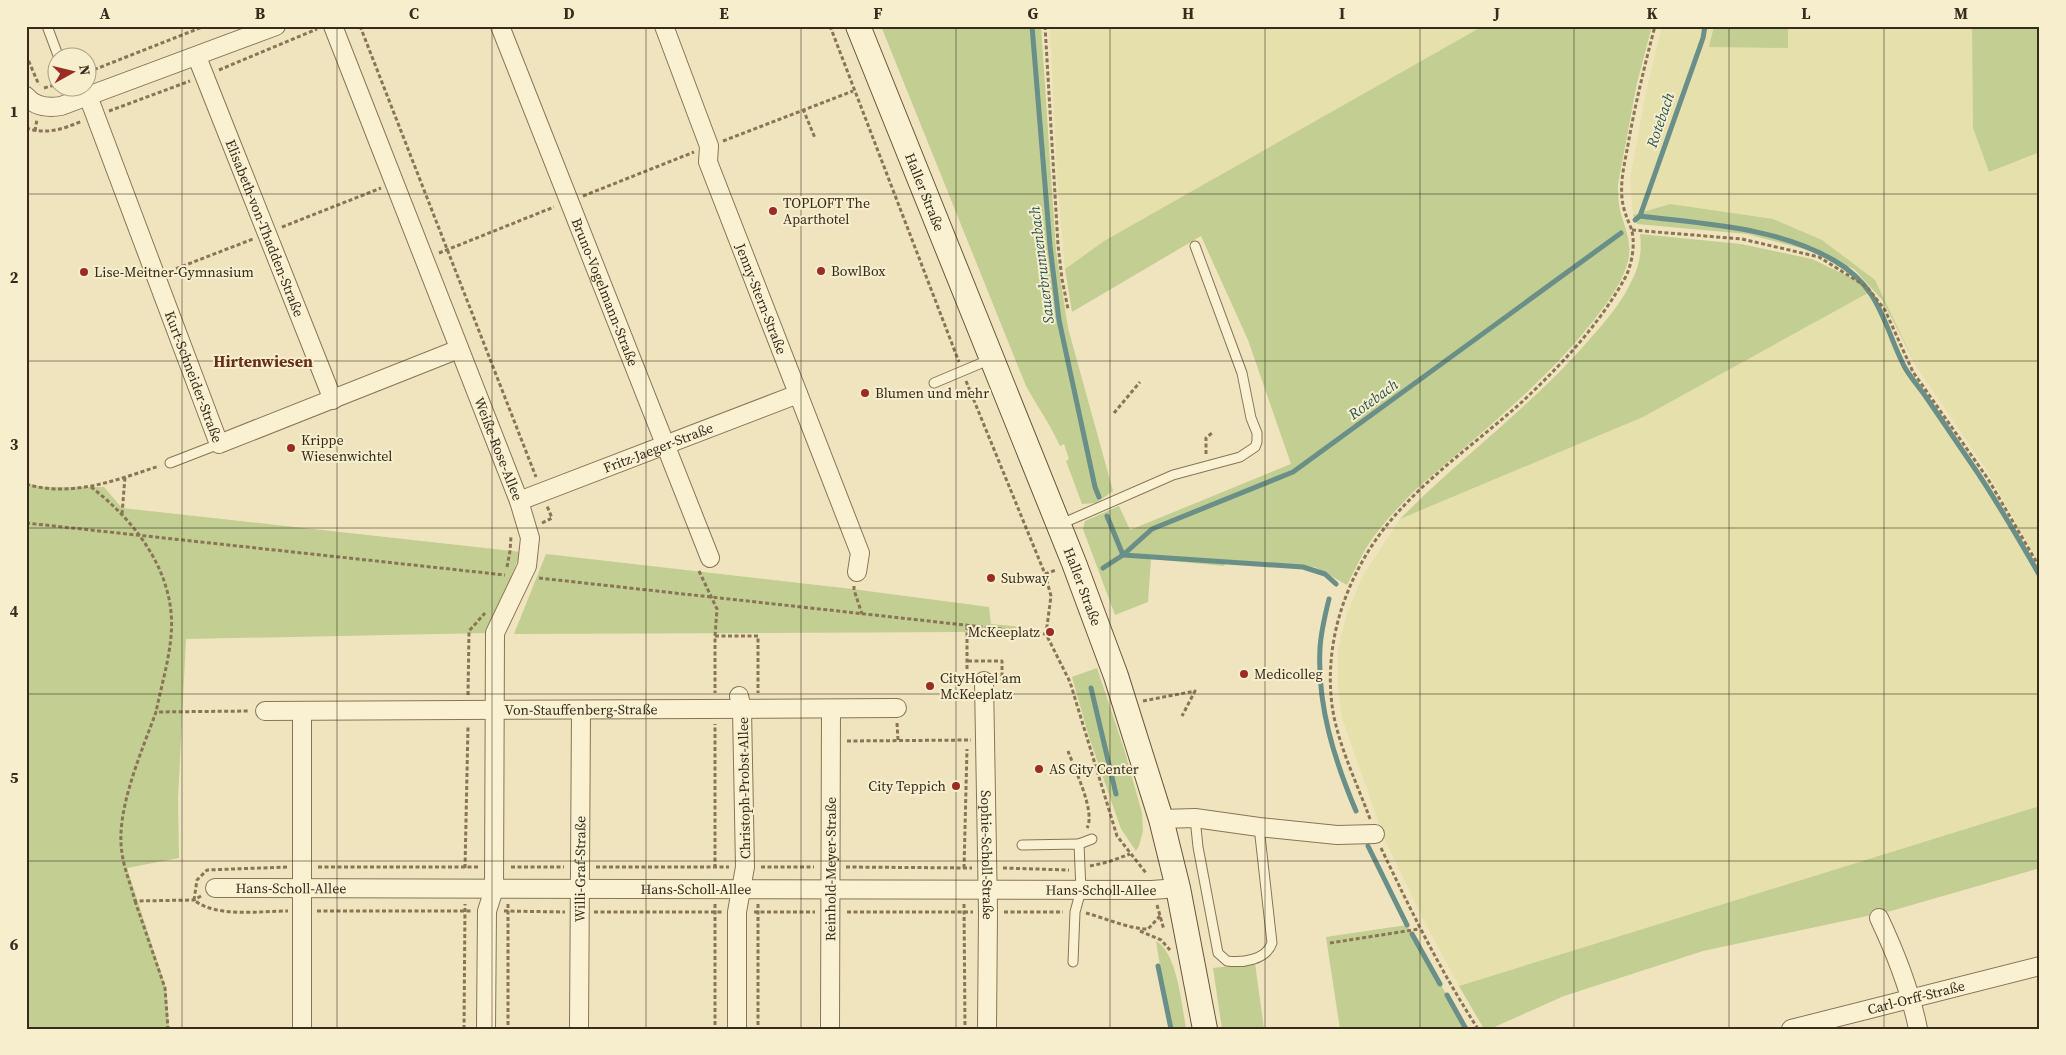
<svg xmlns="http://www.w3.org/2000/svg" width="2066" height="1055" font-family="'Source Serif 4',serif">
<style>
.farmland{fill:#e5e0ac}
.green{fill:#c2ce92}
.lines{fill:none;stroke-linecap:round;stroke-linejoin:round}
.stream{stroke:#698f88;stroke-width:5}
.lane-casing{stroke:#897556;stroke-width:11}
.street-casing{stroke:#897556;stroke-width:20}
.secondary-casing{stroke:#6a563a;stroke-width:26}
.path{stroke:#897556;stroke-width:3;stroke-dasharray:4 2.5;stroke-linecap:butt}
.lane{stroke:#faf1d2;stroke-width:9}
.street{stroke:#faf1d2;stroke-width:18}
.secondary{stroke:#faf1d2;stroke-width:24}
.grid{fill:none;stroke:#372b1c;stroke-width:1;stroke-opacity:0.55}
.poi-dot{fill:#9a2c24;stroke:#f7eece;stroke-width:2}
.labels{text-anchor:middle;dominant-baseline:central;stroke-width:4;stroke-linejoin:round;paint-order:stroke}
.street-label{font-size:14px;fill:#372b1c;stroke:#f7eece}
.poi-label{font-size:14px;fill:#372b1c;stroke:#f7eece;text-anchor:start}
.water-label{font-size:15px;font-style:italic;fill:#2a5758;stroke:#f7eece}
.quarter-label{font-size:16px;font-weight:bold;fill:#662f19;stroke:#f7eece}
.neatline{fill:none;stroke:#372b1c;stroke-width:2}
.grid-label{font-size:16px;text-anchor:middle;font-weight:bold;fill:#372b1c}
</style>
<rect width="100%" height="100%" fill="#efe4be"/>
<g class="farmland">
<polygon points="1050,26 1483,26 1104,241 1065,269 1057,177"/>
<polygon points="1662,26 1714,26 1710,47 1787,48 1788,26 1972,26 1973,128 1989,172 2040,152 2040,565 1986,469 1916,366 1875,280 1822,240 1670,204 1633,215 1630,179 1646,92"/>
<polygon points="1868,293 1880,303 1907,368 1985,480 2040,578 2040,806 1459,986 1423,919 1384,838 1342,718 1338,688 1338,649 1346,616 1362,577 1400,519 1643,417"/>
</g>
<g class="green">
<path d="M881,26H1041L1056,251L1068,328L1113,491L1096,503L1082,504L1066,461L1069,459L1064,444L1060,446C1050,424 1037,406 1026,386Z"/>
<path d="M1483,26H1652L1637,83L1618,184C1618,194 1618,204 1621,214C1626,231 1632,243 1628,261C1624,278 1613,294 1603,308C1551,379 1479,434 1413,492C1396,510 1378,528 1365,550C1359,561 1353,573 1347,585L1315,567L1227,560L1224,566L1151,559L1148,602L1115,615L1083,529L1085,521L1119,506L1130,530L1291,464L1248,340L1201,236L1072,312L1065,269L1104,241Z"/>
<polygon points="1714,26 1788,26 1788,48 1709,47"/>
<polygon points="1972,26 2040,26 2040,152 1989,172 1973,128"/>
<polygon points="1670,204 1773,219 1822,240 1875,280 1916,366 1883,301 1854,269 1808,250 1747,234 1637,224 1633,215"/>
<path d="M1640,234L1741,244L1812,259L1858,281L1868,293L1643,417L1400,519C1461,457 1532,406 1589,340C1606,321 1623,301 1633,278C1640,264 1642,249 1640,234Z"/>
<polygon points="26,483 41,487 104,487 122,508 521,552 488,633 186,639 178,799 179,858 127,868 166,988 169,1029 26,1029"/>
<polygon points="546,554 852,589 989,607 991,624 1023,627 1022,637 962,632 514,634"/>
<polygon points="1097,668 1124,749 1142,813 1143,831 1139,846 1136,851 1121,829 1089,737 1072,677"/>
<polygon points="2040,806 2040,868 1891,911 1703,951 1564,996 1490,1029 1484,1029 1459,986"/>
<polygon points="1407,925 1466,1029 1340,1029 1326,937"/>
<path d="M1156,941C1177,952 1182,1006 1186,1029H1170Z"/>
<polygon points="1255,963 1264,1029 1222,1029 1213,968"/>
</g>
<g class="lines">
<g class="stream">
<polyline points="1032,26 1050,246 1059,320 1095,487 1099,497"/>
<path d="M1640,216C1704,224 1778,227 1835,261C1881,288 1883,324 1904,366C1910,377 1919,387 1926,397C1941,419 1956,441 1971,463C1996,499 2018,538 2040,576"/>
<polyline points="1635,220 1640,216 1703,38 1705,26"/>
<polyline points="1107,516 1123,555"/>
<polyline points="1123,555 1303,567 1325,574 1336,584"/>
<polyline points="1103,568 1123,555 1152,529 1293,472 1621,233"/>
<path d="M1329,599C1325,615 1321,631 1320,648C1317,705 1334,759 1356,811"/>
<polyline points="1091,688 1116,794"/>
<polyline points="1368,846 1407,925"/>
<polyline points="1412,934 1440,984"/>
<polyline points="1158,966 1171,1029"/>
<polyline points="1447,995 1466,1029"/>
</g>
<defs>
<g id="lane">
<polyline points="47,26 59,58"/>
<polyline points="71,88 76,101"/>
<polyline points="934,383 991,359"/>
<polyline points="170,463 219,444"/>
<polyline points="1061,524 1173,475 1240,457 1255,447 1257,442 1257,433 1251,418 1242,373 1195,246"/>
<path d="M1195,818L1198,847L1218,953L1227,961C1243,963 1266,960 1272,943L1259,827"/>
<polyline points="1079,844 1092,839"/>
<polyline points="1022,845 1079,844 1081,890 1075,912 1073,962"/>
</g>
<g id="street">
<path id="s1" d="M333,26L519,501L530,538L527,566L495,633L494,889L487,911L486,1029"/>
<path id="s2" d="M500,26L710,558"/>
<path id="s3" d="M664,26L709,146L708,162L860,553L857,572"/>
<path id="s4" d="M197,57L333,400"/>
<path d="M26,96C35,107 49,108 61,106L276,26"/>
<path id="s5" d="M88,96L219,444L459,349"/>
<path id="s6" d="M519,501L798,394"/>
<path id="s7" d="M984,681L988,912L987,1029"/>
<path id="s8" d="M265,711L897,708"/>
<polyline points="302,711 302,1029"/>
<polyline points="1161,819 1195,818 1259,827 1337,835 1375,834"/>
<path id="s9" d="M215,888L1152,890L1178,888"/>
<path d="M1879,918C1896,954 1910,989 1918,1029"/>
<path id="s10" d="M579,1029L581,710"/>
<polyline points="737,1029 737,912 745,867 742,709 739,696"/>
<path id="s11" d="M830,1029L831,709"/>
<path id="s12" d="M1791,1029L2040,966"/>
</g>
<g id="secondary">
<path id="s13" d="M858,26L1074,563L1116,676L1161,819L1178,888L1205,1029"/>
</g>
</defs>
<use href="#lane" class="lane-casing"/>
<use href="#street" class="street-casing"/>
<use href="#secondary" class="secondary-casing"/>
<g class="path">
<polyline points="360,26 536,477"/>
<polyline points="830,26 959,362"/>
<polyline points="1045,26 1058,245 1062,279 1068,309"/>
<polyline points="26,55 39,85"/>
<polyline points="219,70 317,29"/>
<polyline points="88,72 205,26"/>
<polyline points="44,88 58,84"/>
<polyline points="803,109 815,138"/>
<polyline points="109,111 190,81"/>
<path d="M26,128C47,135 63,129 82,121"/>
<polyline points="35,131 37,119"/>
<polyline points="723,141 853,91"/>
<polyline points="583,196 694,152"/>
<polyline points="282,227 381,188"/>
<polyline points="1632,230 1742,239 1819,257 1867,287 1885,310 1913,372 1988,479 2040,568"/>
<polyline points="439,253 554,207"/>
<polyline points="170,271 253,239"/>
<polyline points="966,381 1045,574 1051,596 1046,634 1070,682 1117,836 1146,873"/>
<polyline points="1114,413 1140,382"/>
<polyline points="1206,454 1206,438 1212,433"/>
<path d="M26,484C71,498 117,480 159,466"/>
<path d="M91,487C137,522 177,576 171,636C169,661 161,687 156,712"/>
<polyline points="122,514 125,477"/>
<polyline points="26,523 505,575"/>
<polyline points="542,523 552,518 547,506"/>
<polyline points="507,567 510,551 511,536"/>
<polyline points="699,571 717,609 715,636 715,693"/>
<polyline points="1045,574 1056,570"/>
<polyline points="539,578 1046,634"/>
<polyline points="854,586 854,590 862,614"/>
<polyline points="967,626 967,676"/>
<polyline points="715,636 758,636 758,693"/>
<polyline points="968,661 1002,661 1002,681"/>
<polyline points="468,695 469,631 485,613"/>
<polyline points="1143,701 1195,691 1182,716"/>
<polyline points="897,723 898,740"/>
<polyline points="847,741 971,740"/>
<path d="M1068,751C1074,768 1096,812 1087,828"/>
<path d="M1370,819C1357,783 1337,743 1332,705C1323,635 1351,563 1399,511C1436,470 1482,438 1523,401C1562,364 1599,325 1625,278C1632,265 1636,242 1631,228C1627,218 1623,209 1622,198C1620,178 1626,158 1629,139C1636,101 1645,64 1655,26"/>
<path d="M1381,848C1411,911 1440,970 1478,1029"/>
<polyline points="1090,866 1108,862 1130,854"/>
<path d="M287,867L207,870L197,880L194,900C216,918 260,911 288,911"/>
<polyline points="318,867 479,867"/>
<polyline points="511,867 564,867"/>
<polyline points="596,867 729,867"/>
<polyline points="761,867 814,867"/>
<polyline points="846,867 972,868"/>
<polyline points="465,868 468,726"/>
<polyline points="715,868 715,724"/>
<polyline points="964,868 967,749"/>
<polyline points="1003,868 1069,870"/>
<path d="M201,896L194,900L135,901C131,885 124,869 122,853C115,811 142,751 156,712L249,711"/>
<polyline points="135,901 165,988 168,1029"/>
<polyline points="508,904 508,1029"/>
<polyline points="715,904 715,1029"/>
<polyline points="758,904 758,1029"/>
<polyline points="964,904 965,1029"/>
<polyline points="1157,905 1164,930"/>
<polyline points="317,911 473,911"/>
<polyline points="504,911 565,912"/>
<polyline points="594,912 723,912"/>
<polyline points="754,912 815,912"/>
<polyline points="847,912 973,912"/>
<polyline points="1004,912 1063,912"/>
<path d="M1086,913C1105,918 1129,929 1148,929L1160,916"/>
<polyline points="1140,931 1161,940 1170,950"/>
<polyline points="1330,943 1419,929"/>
<polyline points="26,1025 28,1029"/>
<polyline points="464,1029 465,904"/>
</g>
<use href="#lane" class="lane"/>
<use href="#street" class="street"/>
<use href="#secondary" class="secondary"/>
</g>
<path class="grid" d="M182,26V1029M337,26V1029M492,26V1029M646,26V1029M801,26V1029M956,26V1029M1110,26V1029M1265,26V1029M1420,26V1029M1574,26V1029M1729,26V1029M1884,26V1029M26,194H2040M26,361H2040M26,528H2040M26,694H2040M26,861H2040"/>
<g class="poi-dot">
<circle cx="773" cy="211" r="5"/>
<circle cx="821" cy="271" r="5"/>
<circle cx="84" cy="272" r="5"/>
<circle cx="865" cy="393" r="5"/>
<circle cx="291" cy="448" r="5"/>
<circle cx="991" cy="578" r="5"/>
<circle cx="1050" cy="632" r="5"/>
<circle cx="1244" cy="674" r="5"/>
<circle cx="930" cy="686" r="5"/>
<circle cx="1039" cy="769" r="5"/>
<circle cx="956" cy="786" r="5"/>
</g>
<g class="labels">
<g class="street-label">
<text stroke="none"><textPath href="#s13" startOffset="179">Haller Straße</textPath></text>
<text stroke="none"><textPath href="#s4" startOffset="184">Elisabeth-von-Thadden-Straße</textPath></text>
<text stroke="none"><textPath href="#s2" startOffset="286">Bruno-Vogelmann-Straße</textPath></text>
<text stroke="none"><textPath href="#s3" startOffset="291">Jenny-Stern-Straße</textPath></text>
<text stroke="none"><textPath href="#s5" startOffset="300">Kurt-Schneider-Straße</textPath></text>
<text stroke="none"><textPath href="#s1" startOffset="454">Weiße-Rose-Allee</textPath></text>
<text stroke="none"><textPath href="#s6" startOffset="149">Fritz-Jaeger-Straße</textPath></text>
<text stroke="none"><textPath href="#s13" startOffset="604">Haller Straße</textPath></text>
<text stroke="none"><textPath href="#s8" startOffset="316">Von-Stauffenberg-Straße</textPath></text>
<text transform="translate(744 788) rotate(-91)">Christoph-Probst-Allee</text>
<text stroke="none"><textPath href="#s7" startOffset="174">Sophie-Scholl-Straße</textPath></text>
<text stroke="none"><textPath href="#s10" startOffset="160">Willi-Graf-Straße</textPath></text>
<text stroke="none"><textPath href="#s11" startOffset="160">Reinhold-Meyer-Straße</textPath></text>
<text stroke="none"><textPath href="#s9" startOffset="76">Hans-Scholl-Allee</textPath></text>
<text stroke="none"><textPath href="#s9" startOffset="481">Hans-Scholl-Allee</textPath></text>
<text stroke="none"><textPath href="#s9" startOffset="886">Hans-Scholl-Allee</textPath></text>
<text stroke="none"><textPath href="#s12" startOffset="129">Carl-Orff-Straße</textPath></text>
</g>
<g class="poi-label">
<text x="783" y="203">TOPLOFT The<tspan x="783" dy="16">Aparthotel</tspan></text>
<text x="831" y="271">BowlBox</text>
<text x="94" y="272">Lise-Meitner-Gymnasium</text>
<text x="875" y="393">Blumen und mehr</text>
<text x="301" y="440">Krippe<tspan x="301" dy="16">Wiesenwichtel</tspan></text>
<text x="1001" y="578">Subway</text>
<text x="1040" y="632" text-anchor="end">McKeeplatz</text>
<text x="1254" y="674">Medicolleg</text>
<text x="940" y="678">CityHotel am<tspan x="940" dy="16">McKeeplatz</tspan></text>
<text x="1049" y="769">AS City Center</text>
<text x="946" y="786" text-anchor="end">City Teppich</text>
</g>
<g class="water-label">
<text transform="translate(1660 120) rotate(-71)">Rotebach</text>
<text transform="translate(1041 265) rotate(-97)">Sauerbrunnenbach</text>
<text transform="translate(1373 399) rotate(-36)">Rotebach</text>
</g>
<g class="quarter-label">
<text x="263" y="361">Hirtenwiesen</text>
</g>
</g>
<rect width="2066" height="1055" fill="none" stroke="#f7eece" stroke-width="55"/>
<g transform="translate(72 72) rotate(82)"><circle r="24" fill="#f7eece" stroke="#aaa087"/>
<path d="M0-4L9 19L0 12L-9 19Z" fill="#9a2c24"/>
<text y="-8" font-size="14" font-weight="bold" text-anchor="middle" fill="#372b1c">N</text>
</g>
<rect x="28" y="28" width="2010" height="1000" class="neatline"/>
<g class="grid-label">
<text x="105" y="19">A</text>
<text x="260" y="19">B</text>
<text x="414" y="19">C</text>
<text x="569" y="19">D</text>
<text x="724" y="19">E</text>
<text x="878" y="19">F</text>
<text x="1033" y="19">G</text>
<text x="1188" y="19">H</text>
<text x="1342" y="19">I</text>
<text x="1497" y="19">J</text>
<text x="1652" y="19">K</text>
<text x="1806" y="19">L</text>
<text x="1961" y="19">M</text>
<text x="14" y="117">1</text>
<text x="14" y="283">2</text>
<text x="14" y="450">3</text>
<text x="14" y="617">4</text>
<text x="14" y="783">5</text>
<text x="14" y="950">6</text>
</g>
</svg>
